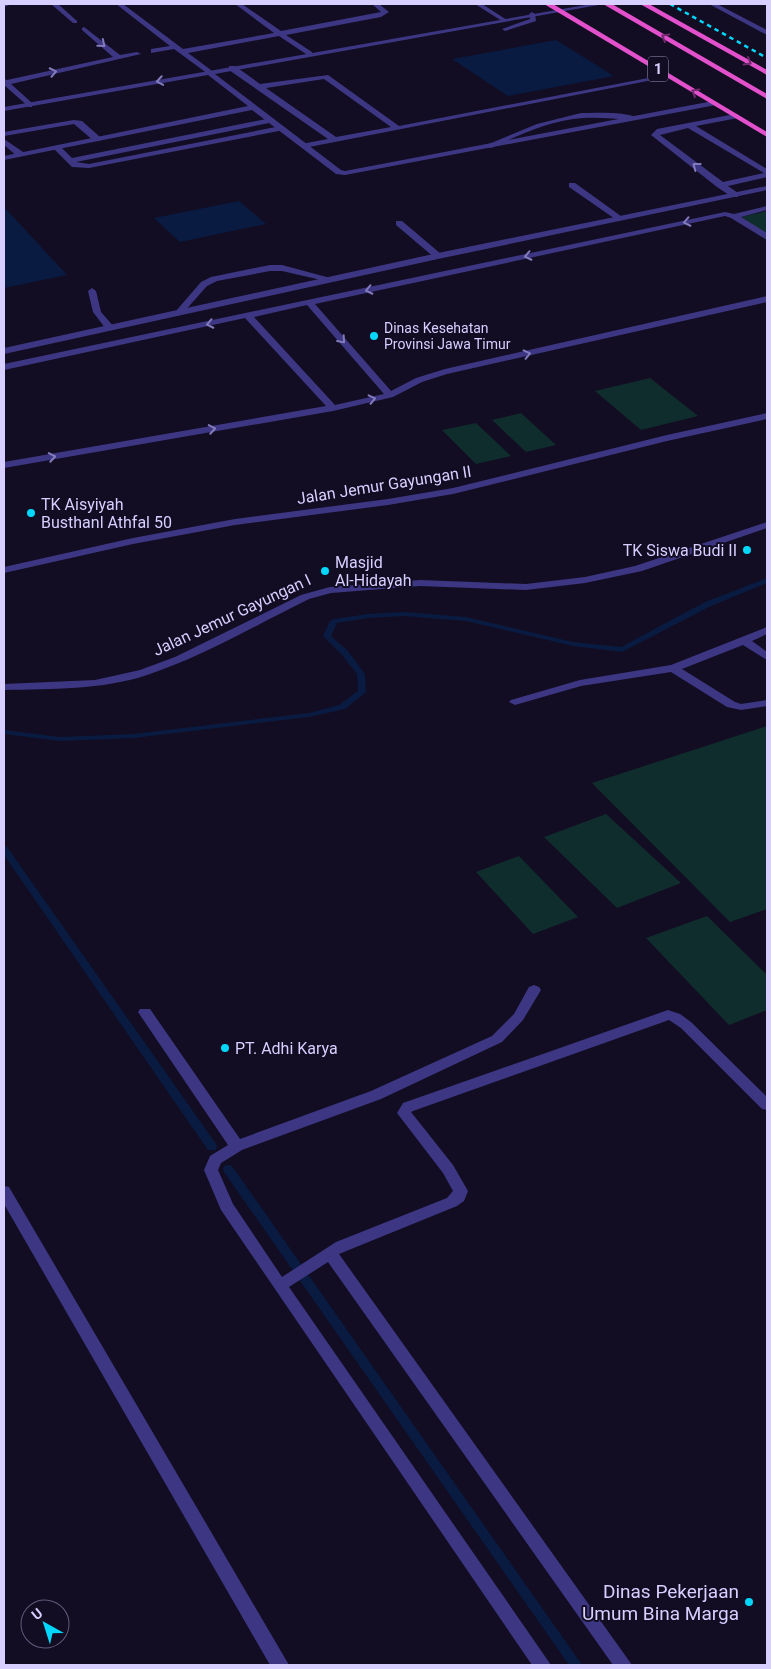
<svg xmlns="http://www.w3.org/2000/svg" width="771" height="1669" font-family="Roboto,sans-serif">
<style>
.green{fill:#102d2d}
.water{fill:#091b41}
.lines{fill:none;stroke-linecap:round;stroke-linejoin:round}
.stream{fill:#091b41;fill-rule:evenodd}
.service{fill:#3d3783;fill-rule:evenodd}
.minor{fill:#3d3783;fill-rule:evenodd}
.tertiary{fill:#3d3783;fill-rule:evenodd}
.trunk{fill:#e350cc;fill-rule:evenodd}
.rail{stroke:#00d7fa;stroke-width:2.5;stroke-dasharray:4.5 4;stroke-linecap:butt}
.oneway{stroke:#702b6f}
.oneway2{stroke:#827bbb}
.poi-dot{fill:#00d7fa;stroke:#120d23;stroke-width:2}
.labels{text-anchor:middle;dominant-baseline:central;stroke-width:4;stroke-linejoin:round;paint-order:stroke}
.far-poi-label{font-size:14px;fill:#d7cfff;stroke:#120d23;text-anchor:start}
.shield{fill:#120d23;stroke:#9c95bd;stroke-width:1}
.shield-label{font-size:15px;font-weight:bold;fill:#d7cfff}
.street-label{font-size:16px;fill:#d7cfff;stroke:#120d23}
.poi-label{font-size:16px;fill:#d7cfff;stroke:#120d23;text-anchor:start}
.near-poi-label{font-size:19px;fill:#d7cfff;stroke:#120d23;text-anchor:end}
</style>
<rect width="100%" height="100%" fill="#120d23"/>
<g class="green">
<polygon points="767,211 767,234 741,217"/>
<polygon points="650,378 698,416 641,430 595,391"/>
<polygon points="521,413 556,445 526,452 492,420"/>
<polygon points="476,423 511,456 476,464 442,430"/>
<polygon points="767,726 767,909 730,922 592,783"/>
<polygon points="606,814 681,883 617,908 544,837"/>
<polygon points="519,856 578,917 533,934 476,872"/>
<polygon points="707,916 767,975 767,1010 729,1025 646,938"/>
</g>
<g class="water">
<polygon points="556,40 614,76 508,96 452,59"/>
<polygon points="239,201 266,224 180,242 154,218"/>
<polygon points="4,207 67,275 4,288"/>
</g>
<g class="lines">
<g class="stream">
<polygon points="767,578 767,583 711,606 622,652 573,646 466,621 404,616 368,618 337,623 331,636 348,651 365,674 366,692 345,709 309,717 134,738 60,741 4,734 4,730 60,737 134,734 309,713 339,705 358,691 357,674 342,655 323,636 330,621 334,619 368,614 404,612 466,617 573,642 621,647 705,602"/>
<polygon points="4,846 7,847 216,1144 217,1147 216,1150 208,1150 4,855"/>
<polygon points="228,1165 232,1166 582,1665 569,1665 224,1172 223,1169 224,1166"/>
</g>
<g class="service">
<polygon points="4,4 12,4 4,7"/>
<polygon points="51,4 58,4 77,21 77,23 73,23"/>
<polygon points="116,4 123,4 183,49 274,33 235,4 242,4 281,31 381,12 372,4 379,4 389,12 381,17 286,35 312,52 312,56 309,56 279,36 188,53 211,70 211,74 208,74 174,49 151,53 151,49 170,46"/>
<polygon points="475,4 482,4 507,20 502,21"/>
<polygon points="532,12 535,14 536,21 505,31 502,29 530,19 529,14"/>
<polygon points="84,27 120,55 137,52 141,54 11,84 32,103 32,107 29,107 4,85 4,79 7,80 113,57 82,30 82,28"/>
<path d="M229,66H235L260,84L328,75L399,126L669,74L673,76L304,148L300,146L301,144L328,139L229,70ZM324,79L391,127L336,137L266,88Z"/>
<path d="M581,113C594,113 626,111 637,118L633,120C616,119 600,117 583,118C550,120 520,135 491,148L484,146L537,124Z"/>
<path d="M735,114H738V118L696,126L767,169V177L728,186L738,193V197H732L717,187L651,135L657,129ZM688,128L764,173L723,182L660,135Z"/>
<polygon points="271,118 275,120 274,122 76,162 89,164 281,126 285,128 284,130 89,168 72,167 52,147 59,145 72,158"/>
<polygon points="74,120 82,121 100,137 100,141 94,141 74,124 4,136 4,132"/>
<polygon points="4,139 23,152 23,156 17,156 4,145"/>
<polygon points="569,183 575,183 625,219 618,221 569,187"/>
<polygon points="396,221 402,221 441,254 441,258 435,258 396,225"/>
<polygon points="270,265 282,265 334,279 330,282 282,271 270,271 217,281 207,286 183,313 180,314 176,311 201,282 211,277"/>
<polygon points="92,288 96,291 101,312 114,327 112,329 106,329 93,312 88,291"/>
</g>
<g class="minor">
<polygon points="591,4 604,4 215,74 341,170 345,171 713,101 717,103 716,105 345,175 336,174 252,110 4,160 4,156 248,106 208,75 4,111 4,107"/>
<polygon points="767,186 767,190 438,259 4,354 4,348 438,253"/>
<path d="M767,206V210L741,217L767,233V240L731,218L725,216L315,304L391,391L416,378L445,369L767,296V302L447,374L422,382L393,397L333,411L4,468V462L326,406L245,318L4,370V364L725,212L734,214ZM307,305L384,394L335,405L254,317Z"/>
<polygon points="767,413 767,419 667,441 453,494 388,505 235,525 133,544 4,573 4,567 133,538 235,519 388,499 453,488 667,435"/>
<path d="M767,522V528L642,571L585,583L526,590L420,586L331,593L309,599C258,624 200,658 147,675C102,690 51,689 4,690V684L95,680L140,670L175,657L301,595L330,587L420,580L526,584L585,577L635,566Z"/>
<polygon points="767,627 767,634 752,641 767,652 767,660 743,645 682,669 735,702 741,704 767,700 767,706 741,710 727,707 671,672 581,686 515,705 509,702 511,700 580,680 671,665"/>
<polygon points="534,985 539,987 541,990 523,1020 502,1042 381,1099 242,1150 221,1163 218,1170 233,1204 282,1277 336,1242 447,1198 453,1191 443,1173 397,1113 403,1103 668,1010 680,1014 691,1022 767,1097 767,1110 762,1109 681,1028 669,1020 413,1111 411,1112 453,1165 468,1191 464,1201 457,1206 339,1254 632,1665 613,1665 328,1262 289,1287 551,1665 532,1665 221,1210 204,1170 210,1156 228,1145 138,1012 140,1009 150,1009 240,1139 371,1091 492,1036 514,1014 529,987"/>
<polygon points="4,1186 9,1187 289,1665 270,1665 4,1204"/>
</g>
<polygon class="tertiary" points="709,4 717,4 767,30 767,35"/>
<g class="trunk">
<polygon points="544,4 553,4 767,132 767,137"/>
<polygon points="603,4 612,4 767,94 767,99"/>
<polygon points="640,4 649,4 767,70 767,75"/>
</g>
<polyline class="rail" points="670,4 767,58"/>
</g>
<defs><path id="oneway-chevron" d="M-2-3.5L2.5 0L-2 3.5" fill="none" stroke-width="1.6" stroke-linecap="round" stroke-linejoin="round" transform="scale(1.25)"/></defs>
<g class="oneway">
<use href="#oneway-chevron" transform="translate(665 37) rotate(-150)"/>
<use href="#oneway-chevron" transform="translate(748 62) rotate(30)"/>
<use href="#oneway-chevron" transform="translate(695 92) rotate(-149)"/>
</g>
<g class="oneway2">
<use href="#oneway-chevron" transform="translate(102 44) rotate(39)"/>
<use href="#oneway-chevron" transform="translate(53 72) rotate(-12)"/>
<use href="#oneway-chevron" transform="translate(160 81) rotate(170)"/>
<use href="#oneway-chevron" transform="translate(696 166) rotate(-143)"/>
<use href="#oneway-chevron" transform="translate(687 222) rotate(168)"/>
<use href="#oneway-chevron" transform="translate(528 256) rotate(168)"/>
<use href="#oneway-chevron" transform="translate(369 290) rotate(168)"/>
<use href="#oneway-chevron" transform="translate(210 324) rotate(168)"/>
<use href="#oneway-chevron" transform="translate(342 340) rotate(49)"/>
<use href="#oneway-chevron" transform="translate(527 354) rotate(-13)"/>
<use href="#oneway-chevron" transform="translate(372 399) rotate(-13)"/>
<use href="#oneway-chevron" transform="translate(212 429) rotate(-10)"/>
<use href="#oneway-chevron" transform="translate(52 457) rotate(-10)"/>
</g>
<g class="poi-dot">
<circle cx="374" cy="336" r="5"/>
<circle cx="31" cy="513" r="5"/>
<circle cx="747" cy="550" r="5"/>
<circle cx="325" cy="571" r="5"/>
<circle cx="225" cy="1048" r="5"/>
<circle cx="749" cy="1602" r="5"/>
</g>
<g class="labels">
<g class="far-poi-label">
<text x="384" y="328">Dinas Kesehatan<tspan x="384" dy="16">Provinsi Jawa Timur</tspan></text>
</g>
<rect class="shield" x="648" y="56.5" width="20" height="25" rx="4"/>
<g class="shield-label">
<text x="658" y="69">1</text>
</g>
<g class="street-label">
<text transform="translate(384 485) rotate(-9)">Jalan Jemur Gayungan II</text>
<text transform="translate(232 615) rotate(-25)">Jalan Jemur Gayungan I</text>
</g>
<g class="poi-label">
<text x="41" y="504">TK Aisyiyah<tspan x="41" dy="18">Busthanl Athfal 50</tspan></text>
<text x="737" y="550" text-anchor="end">TK Siswa Budi II</text>
<text x="335" y="562">Masjid<tspan x="335" dy="18">Al-Hidayah</tspan></text>
<text x="235" y="1048">PT. Adhi Karya</text>
</g>
<g class="near-poi-label">
<text x="739" y="1591">Dinas Pekerjaan<tspan x="739" dy="22">Umum Bina Marga</tspan></text>
</g>
</g>
<rect width="771" height="1669" fill="none" stroke="#d7cfff" stroke-width="10"/>
<g transform="translate(45 1624) rotate(321)"><circle r="24" fill="#120d23" stroke="#615b7b"/>
<path d="M0-4L9 19L0 12L-9 19Z" fill="#00d7fa"/>
<text y="-8" font-size="14" font-weight="bold" text-anchor="middle" fill="#d7cfff">U</text>
</g>
</svg>
